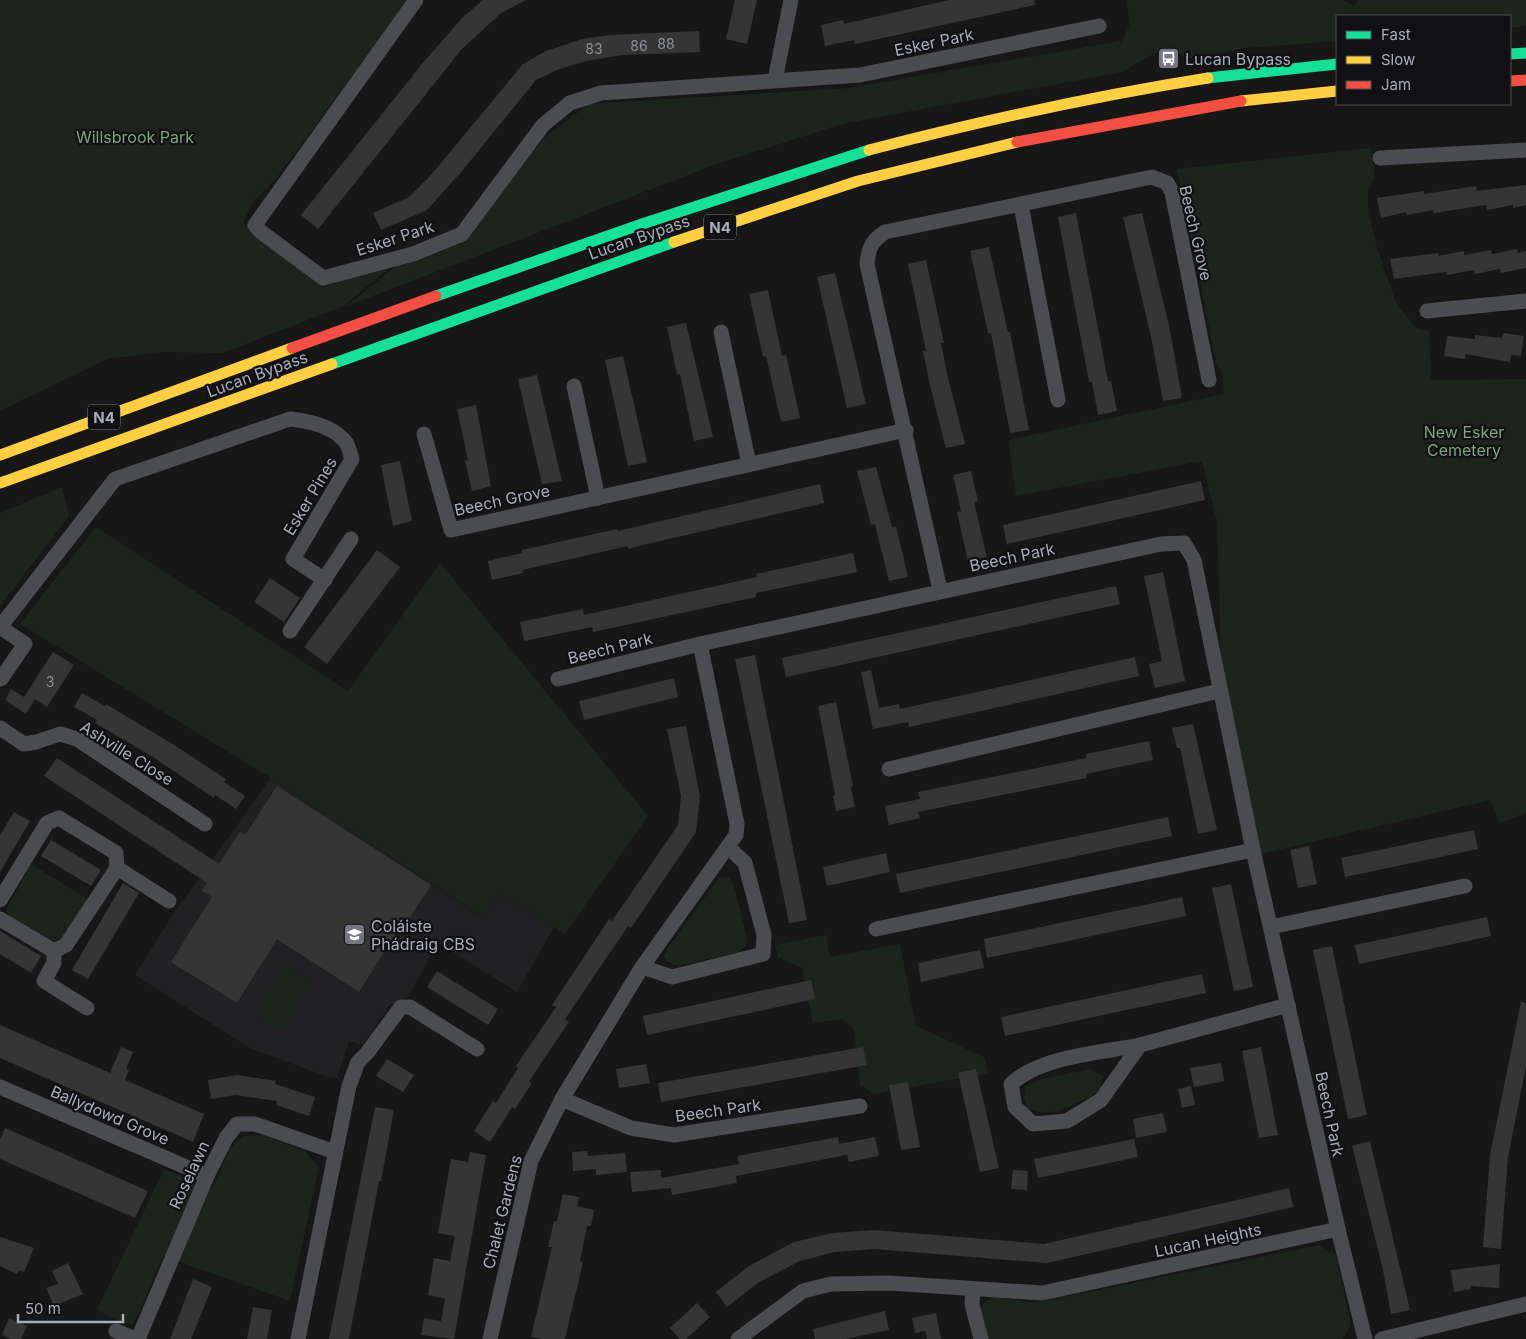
<svg xmlns="http://www.w3.org/2000/svg" width="1526" height="1339" font-family="Inter,sans-serif">
<style>
.built{fill:#212123}
.green{fill:#1d241e}
.building{fill:#353536}
.lines{fill:none;stroke-linecap:round;stroke-linejoin:round}
.street{stroke:#4b4c50;stroke-width:15}
.fast{stroke:#16e098;stroke-width:11}
.slow{stroke:#ffcf43;stroke-width:11}
.jam{stroke:#f24e42;stroke-width:11}
.labels{text-anchor:middle;dominant-baseline:central;stroke-width:4.5;stroke-linejoin:round;paint-order:stroke}
.number-label{font-size:14px;fill:#8b8f98}
.shield{fill:#111113;stroke:#7b7e86;stroke-width:1}
.shield-label{font-size:15px;font-weight:bold;fill:#a8adb8}
.street-label{font-size:16px;fill:#a8adb8;stroke:#111113}
.poi-label{font-size:16px;fill:#a8adb8;stroke:#111113;text-anchor:start}
.park-label{font-size:16px;fill:#7fa381;stroke:#111113}
</style>
<rect width="100%" height="100%" fill="#171717"/>
<polygon class="built" points="271,778 482,917 500,893 554,927 517,992 438,943 408,997 389,1006 363,1045 349,1041 337,1078 328,1077 250,1048 135,975 172,916"/>
<g class="green">
<polygon points="0,0 408,0 276,179 253,202 243,223 322,287 394,264 344,306 222,353 162,352 107,359 0,411"/>
<polygon points="1127,0 1343,0 1354,6 1358,0 1526,0 1526,26 1510,28 1510,16 1337,16 1337,41 1246,48 1189,58 1171,51 1164,51 1153,54 1122,72 842,124 714,165 347,306 397,265 465,237 545,137 589,104 849,88 1121,41 1119,49 1129,26"/>
<polygon points="1371,148 1375,178 1368,187 1368,211 1376,244 1396,303 1416,328 1429,331 1431,380 1526,379 1526,813 1499,823 1490,800 1256,855 1222,696 1217,522 1202,461 1016,496 1008,440 1224,394 1222,370 1217,367 1177,169"/>
<polygon points="62,487 69,516 0,606 0,513"/>
<polygon points="96,527 348,691 440,563 648,816 565,934 500,893 483,917 271,778 20,624"/>
<polygon points="31,864 89,900 65,938 52,941 9,915 6,909"/>
<polygon points="728,877 733,882 747,938 745,947 739,952 678,966 669,963 664,957 667,949 719,878"/>
<polygon points="826,935 830,957 900,944 916,1026 984,1057 988,1073 874,1094 860,1085 854,1029 842,1019 813,1023 802,968 778,957 775,945"/>
<polygon points="285,965 312,982 281,1031 255,1014"/>
<polygon points="1090,1069 1103,1076 1101,1088 1089,1098 1058,1111 1043,1113 1027,1109 1024,1098 1025,1086 1046,1078"/>
<polygon points="264,1135 306,1152 319,1167 290,1301 163,1256 138,1315 133,1323 124,1324 97,1310 164,1169 212,1190 230,1149 244,1136"/>
<polygon points="1320,1245 1336,1255 1351,1324 1343,1339 987,1339 981,1314 983,1304 993,1297 1028,1302 1044,1301"/>
</g>
<g class="building">
<polygon points="483,0 526,0 501,13 461,50 318,229 301,215 422,64 462,18"/>
<polygon points="735,0 757,0 747,44 726,39"/>
<polygon points="949,0 1034,0 1035,5 855,44 854,40 825,46 821,25 843,20 844,24"/>
<polygon points="699,31 700,52 622,55 586,61 557,70 536,80 462,171 427,210 381,230 373,213 409,197 431,175 523,64 546,51 582,39 610,35"/>
<polygon points="1526,185 1526,205 1513,208 1513,205 1487,210 1486,205 1434,213 1433,210 1407,215 1406,212 1381,218 1377,198 1424,191 1424,194 1476,186 1477,191"/>
<polygon points="1076,213 1108,381 1111,381 1117,411 1098,415 1092,382 1089,382 1058,217"/>
<polygon points="1142,213 1170,330 1182,398 1163,401 1151,337 1123,217"/>
<polygon points="989,247 1008,332 1010,332 1029,430 1010,433 991,333 988,333 970,251"/>
<polygon points="1517,249 1518,253 1526,251 1526,268 1501,273 1500,269 1475,274 1474,270 1447,275 1446,272 1394,279 1390,259 1438,253 1438,256 1464,251 1464,255 1491,250 1492,254"/>
<polygon points="926,260 944,343 941,343 948,378 965,444 946,448 930,386 923,351 926,351 908,264"/>
<polygon points="835,273 866,404 847,408 817,277"/>
<polygon points="768,290 782,356 786,355 800,418 781,422 766,356 763,357 749,294"/>
<polygon points="686,323 713,437 694,441 680,374 677,375 667,327"/>
<polygon points="1503,333 1524,336 1521,356 1511,355 1510,362 1466,354 1465,359 1444,356 1447,336 1475,339 1475,335 1502,338"/>
<polygon points="623,356 647,462 628,466 605,360"/>
<polygon points="537,375 562,481 542,484 518,379"/>
<polygon points="476,405 491,486 472,491 465,461 468,460 457,409"/>
<polygon points="400,461 412,521 393,526 381,465"/>
<polygon points="876,467 892,527 896,526 908,577 889,581 875,524 871,525 857,471"/>
<polygon points="971,471 978,501 974,502 987,557 968,561 957,512 961,511 953,475"/>
<polygon points="1201,481 1205,500 1007,544 1003,525"/>
<polygon points="820,484 824,503 643,545 628,549 628,546 522,570 523,573 492,580 488,561 522,553 522,550 617,529 618,531"/>
<polygon points="377,550 400,567 327,664 304,647"/>
<polygon points="853,553 857,572 756,593 756,597 593,632 592,627 524,641 520,622 583,609 584,615 757,577 756,574"/>
<polygon points="1163,572 1185,681 1155,688 1149,664 1162,661 1144,576"/>
<polygon points="270,578 300,598 284,622 254,602"/>
<polygon points="1116,586 1120,604 786,677 782,658"/>
<polygon points="53,652 74,665 47,707 35,699 26,714 5,700 11,689 24,697"/>
<polygon points="755,655 807,920 789,923 735,659"/>
<polygon points="1135,657 1139,676 909,727 908,722 873,729 861,672 871,670 879,708 899,704 900,709"/>
<polygon points="674,678 678,697 584,720 579,701"/>
<polygon points="82,693 105,706 106,704 174,745 226,779 224,782 245,796 236,809 215,795 214,798 153,757 95,723 97,720 74,707"/>
<polygon points="836,702 853,786 851,787 855,807 836,811 833,796 835,795 818,706"/>
<polygon points="1193,724 1217,830 1198,834 1180,748 1177,748 1172,728"/>
<polygon points="686,726 700,796 696,832 631,928 628,926 565,1019 569,1022 529,1081 532,1083 515,1109 512,1107 490,1142 474,1131 493,1101 496,1103 518,1068 516,1066 556,1007 552,1005 609,919 612,921 678,825 681,796 667,729"/>
<polygon points="1149,741 1153,760 1086,774 1086,778 918,812 920,818 889,825 885,806 920,799 918,792 1086,758 1086,754"/>
<polygon points="57,758 219,864 240,832 245,835 277,786 431,885 406,923 404,921 359,992 277,939 237,1003 171,962 212,897 202,891 207,883 44,776"/>
<polygon points="14,812 30,821 0,872 0,835"/>
<polygon points="1168,817 1172,836 900,893 896,874"/>
<polygon points="1474,830 1478,849 1345,877 1341,858"/>
<polygon points="51,840 101,870 91,886 41,856"/>
<polygon points="1309,846 1317,884 1298,888 1290,850"/>
<polygon points="886,853 890,872 827,886 823,867"/>
<polygon points="123,883 139,893 88,979 72,970"/>
<polygon points="1231,884 1253,987 1234,991 1212,888"/>
<polygon points="1182,897 1186,916 987,958 984,939"/>
<polygon points="1487,917 1491,936 1359,964 1355,945"/>
<polygon points="0,931 41,956 31,973 0,954"/>
<polygon points="1332,946 1367,1115 1348,1119 1313,950"/>
<polygon points="980,950 984,968 921,982 918,963"/>
<polygon points="437,971 498,1009 488,1025 427,987"/>
<polygon points="1202,974 1206,993 1005,1036 1001,1017"/>
<polygon points="811,980 815,999 647,1035 643,1016"/>
<polygon points="1521,1002 1526,1003 1526,1066 1508,1157 1501,1249 1483,1247 1490,1155"/>
<polygon points="0,1025 110,1073 121,1047 133,1052 126,1069 129,1070 125,1080 204,1114 193,1142 0,1058"/>
<polygon points="863,1047 867,1065 661,1102 658,1083"/>
<polygon points="1261,1047 1278,1135 1259,1138 1242,1051"/>
<polygon points="387,1059 414,1075 403,1092 376,1076"/>
<polygon points="1221,1063 1224,1081 1194,1087 1190,1068"/>
<polygon points="646,1064 650,1083 619,1088 616,1069"/>
<polygon points="976,1069 999,1168 980,1172 958,1073"/>
<polygon points="237,1075 276,1081 275,1084 315,1097 309,1116 276,1105 277,1101 235,1095 211,1099 208,1080"/>
<polygon points="908,1082 920,1147 901,1150 889,1085"/>
<polygon points="1191,1086 1195,1105 1182,1108 1178,1089"/>
<polygon points="375,1107 394,1110 381,1181 379,1181 349,1339 329,1339"/>
<polygon points="1163,1113 1167,1132 1136,1138 1133,1119"/>
<polygon points="5,1128 148,1191 135,1218 0,1159 0,1140"/>
<polygon points="838,1137 839,1144 875,1137 879,1156 849,1162 847,1155 756,1172 736,1176 737,1183 672,1195 671,1188 632,1192 630,1172 661,1170 661,1178 739,1164 737,1156"/>
<polygon points="1134,1139 1138,1157 1038,1178 1034,1159"/>
<polygon points="1370,1141 1410,1310 1391,1314 1383,1270 1352,1146"/>
<polygon points="587,1151 588,1156 625,1153 627,1172 596,1175 596,1169 573,1171 572,1152"/>
<polygon points="470,1152 486,1155 454,1339 421,1335 424,1318 441,1321 445,1299 428,1295 434,1258 450,1261 455,1236 438,1233 451,1159 468,1162"/>
<polygon points="1013,1170 1028,1171 1027,1190 1011,1189"/>
<polygon points="1289,1188 1293,1207 1047,1263 874,1249 834,1252 800,1261 759,1282 727,1307 716,1292 749,1266 794,1242 832,1233 874,1230 1044,1244"/>
<polygon points="563,1194 579,1197 577,1206 594,1210 591,1226 587,1226 580,1261 583,1262 565,1339 543,1339 531,1337 552,1247 548,1247 554,1221 557,1221"/>
<polygon points="0,1237 34,1248 24,1272 19,1270 17,1274 0,1266"/>
<polygon points="68,1263 83,1294 54,1306 46,1288 58,1284 52,1271"/>
<polygon points="1500,1264 1499,1288 1471,1286 1471,1289 1454,1292 1451,1270"/>
<polygon points="193,1279 212,1287 198,1322 191,1339 170,1339"/>
<polygon points="697,1303 710,1317 686,1339 680,1339 670,1328"/>
<polygon points="253,1307 272,1310 267,1339 247,1339"/>
<polygon points="885,1311 889,1330 845,1339 815,1339 813,1329"/>
<polygon points="936,1313 941,1339 927,1339 925,1331 915,1333 912,1318"/>
<polygon points="9,1318 27,1326 21,1339 11,1339 2,1335"/>
</g>
<g class="lines">
<g class="street">
<polyline points="416,0 255,225 260,231 323,278 413,254 462,234 543,125 570,103 601,93 860,75 1099,26"/>
<polyline points="775,80 791,0"/>
<polyline points="1380,158 1526,150"/>
<polyline points="1021,205 1058,400"/>
<polyline points="1427,311 1526,301"/>
<polyline points="721,332 749,464"/>
<polyline points="574,386 598,498"/>
<polyline points="424,434 451,530 906,430"/>
<path d="M940,590L867,264C868,248 872,241 885,232L1152,177L1167,183L1172,192L1209,380"/>
<path d="M0,627L115,479L290,419C309,421 335,426 347,444C349,448 350,454 352,459L293,559L325,580"/>
<polyline points="0,627 25,644 1,679"/>
<polyline points="290,631 351,539"/>
<polyline points="700,644 737,824 736,835 642,967 562,1099 631,1128 674,1135 860,1106"/>
<polyline points="558,679 700,644 1161,544 1184,543 1194,560 1253,850 1338,1229"/>
<polyline points="0,728 24,744 36,742 60,734 77,739 205,824"/>
<polyline points="889,769 1219,691"/>
<polyline points="117,868 169,901"/>
<polyline points="0,900 47,823 59,818 116,853 117,868 66,945 54,951 0,919"/>
<polyline points="1271,927 1465,886"/>
<polyline points="876,929 1253,850"/>
<polyline points="54,951 54,963 44,981 87,1008"/>
<polyline points="642,967 672,977 763,954 764,935 745,863 728,847"/>
<path d="M1140,1045L1101,1100L1067,1121L1033,1124L1015,1107L1011,1084C1041,1056 1100,1053 1140,1045Z"/>
<polyline points="1140,1045 1288,1005"/>
<polyline points="0,1087 207,1176"/>
<polyline points="973,1289 972,1304 981,1339"/>
<polyline points="116,1331 135,1339"/>
<polyline points="138,1339 207,1176 226,1138 237,1124 255,1124 335,1152"/>
<polyline points="298,1339 349,1086 358,1062 367,1053 401,1007 410,1007 477,1049"/>
<polyline points="490,1339 531,1161 562,1099"/>
<polyline points="738,1339 803,1291 831,1284 889,1283 1042,1293 1338,1229 1365,1339"/>
<polyline points="1382,1339 1526,1304"/>
</g>
<g class="fast">
<polyline points="1510,54 1526,53"/>
<polyline points="1208,78 1337,64"/>
<polyline points="436,296 642,224 869,150"/>
<polyline points="332,364 674,242"/>
</g>
<g class="slow">
<polyline points="1241,101 1337,91"/>
<path d="M869,150C981,121 1094,96 1208,78"/>
<polyline points="674,242 858,181 1017,142"/>
<polyline points="0,455 292,348"/>
<polyline points="0,483 332,364"/>
</g>
<g class="jam">
<polyline points="1510,81 1526,80"/>
<polyline points="1017,142 1241,101"/>
<polyline points="292,348 436,296"/>
</g>
</g>
<defs>
<symbol id="bus-square" viewBox="-11 -11 22 22"><rect x="-9" y="-9" width="18" height="18" rx="4" fill="#757880" stroke="#111113"/><path d="M-5-6H5V4H4V6H2V4H-2V6H-4V4H-5ZM-3.5-4V0h7V-4ZM-3.5 1.2v1.5H-2V1.2ZM2 1.2v1.5H3.5V1.2Z" fill="#fff"/></symbol>
<symbol id="school-square" viewBox="-11 -11 22 22"><rect x="-9" y="-9" width="18" height="18" rx="4" fill="#757880" stroke="#111113"/><path d="M0-5L7-2L0 1L-7-2ZM-4 1L0 2.5L4 1V4Q0 6-4 4Z" fill="#fff"/></symbol>
</defs>
<g fill-rule="evenodd">
<use href="#bus-square" x="1156" y="46" width="25" height="25"/>
<use href="#school-square" x="342" y="922" width="25" height="25"/>
</g>
<g class="labels">
<g class="number-label">
<text x="666" y="43">88</text>
<text x="639" y="45">86</text>
<text x="594" y="48">83</text>
<text x="50" y="681">3</text>
</g>
<g class="shield">
<rect x="704" y="214.5" width="32" height="25" rx="4"/>
<rect x="88" y="404.5" width="32" height="25" rx="4"/>
</g>
<g class="shield-label">
<text x="720" y="227">N4</text>
<text x="104" y="417">N4</text>
</g>
<g class="street-label">
<text transform="translate(934 42) rotate(-12)">Esker Park</text>
<text transform="translate(1196 233) rotate(77)">Beech Grove</text>
<text transform="translate(639 237) rotate(-19)">Lucan Bypass</text>
<text transform="translate(395 238) rotate(-18)">Esker Park</text>
<text transform="translate(257 374) rotate(-20)">Lucan Bypass</text>
<text transform="translate(310 496) rotate(-59)">Esker Pines</text>
<text transform="translate(502 500) rotate(-12)">Beech Grove</text>
<text transform="translate(1012 557) rotate(-12)">Beech Park</text>
<text transform="translate(610 648) rotate(-14)">Beech Park</text>
<text transform="translate(127 753) rotate(32)">Ashville Close</text>
<text transform="translate(718 1110) rotate(-8)">Beech Park</text>
<text transform="translate(1330 1114) rotate(78)">Beech Park</text>
<text transform="translate(110 1115) rotate(23)">Ballydowd Grove</text>
<text transform="translate(189 1175) rotate(-65)">Roselawn</text>
<text transform="translate(502 1212) rotate(-76)">Chalet Gardens</text>
<text transform="translate(1208 1240) rotate(-12)">Lucan Heights</text>
</g>
<g class="poi-label">
<text x="1185" y="59">Lucan Bypass</text>
<text x="371" y="926">Coláiste<tspan x="371" dy="18">Phádraig CBS</tspan></text>
</g>
<g class="park-label">
<text x="135" y="137">Willsbrook Park</text>
<text x="1464" y="432">New Esker<tspan x="1464" dy="18">Cemetery</tspan></text>
</g>
</g>
<rect x="1336" y="15" width="175" height="90" fill="#111113" stroke="#4d4f55"/>
<rect x="1346" y="31" width="25" height="8" fill="#16e098" stroke="#4d4f55"/>
<text x="1381" y="40" font-size="15" fill="#a8adb8">Fast</text>
<rect x="1346" y="56" width="25" height="8" fill="#ffcf43" stroke="#4d4f55"/>
<text x="1381" y="65" font-size="15" fill="#a8adb8">Slow</text>
<rect x="1346" y="81" width="25" height="8" fill="#f24e42" stroke="#4d4f55"/>
<text x="1381" y="90" font-size="15" fill="#a8adb8">Jam</text>
<path d="M18 1314v8h105v-8" fill="none" stroke="#a8adb8" stroke-width="2.5"/>
<text x="25" y="1314" font-size="15" fill="#a8adb8" stroke="#111113" stroke-width="4" paint-order="stroke">50 m</text>
</svg>
